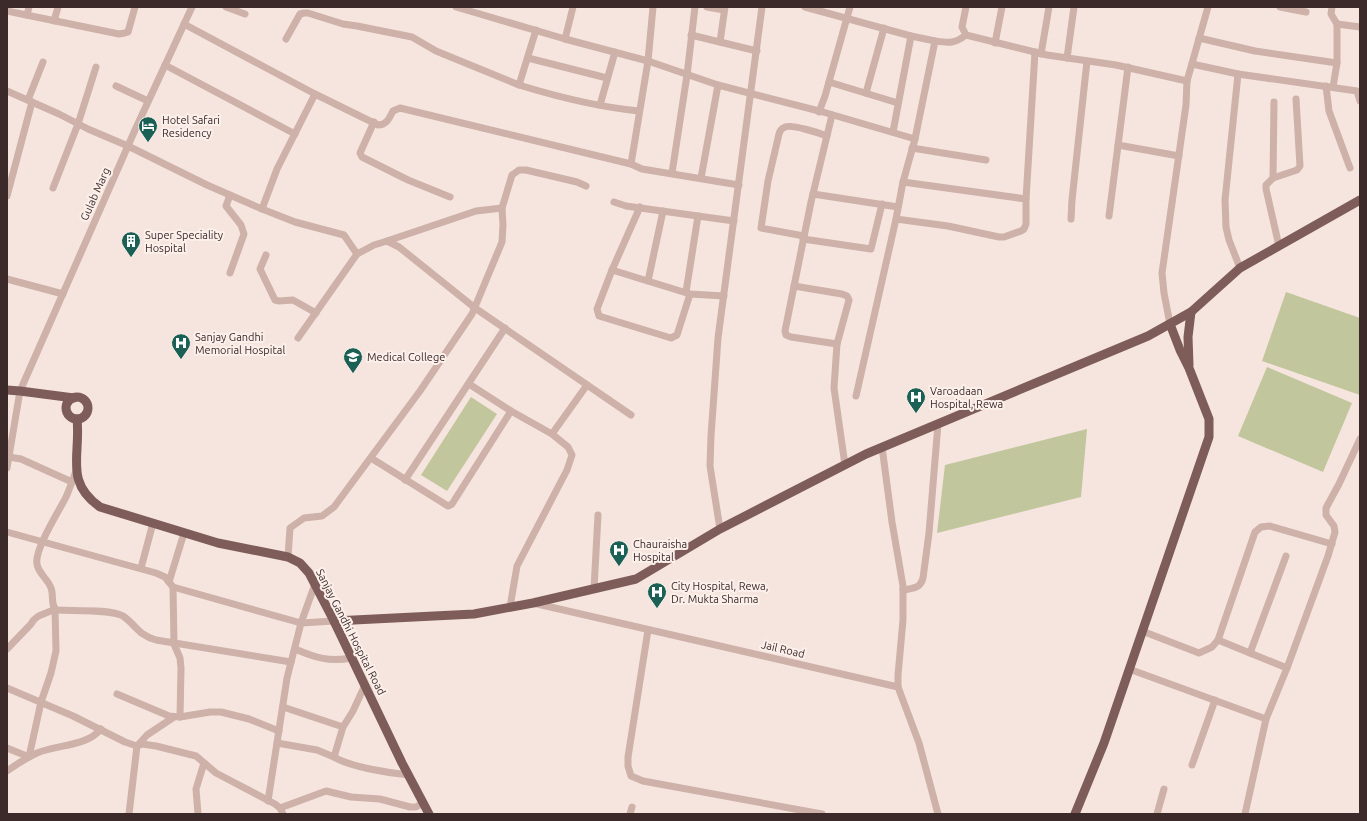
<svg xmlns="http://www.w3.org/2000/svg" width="1367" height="821" font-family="Ubuntu,sans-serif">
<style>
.green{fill:#c2c69c}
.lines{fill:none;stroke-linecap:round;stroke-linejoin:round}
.minor{stroke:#ceb1a8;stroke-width:7}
.major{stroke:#7e5c59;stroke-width:9}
.labels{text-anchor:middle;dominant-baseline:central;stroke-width:4;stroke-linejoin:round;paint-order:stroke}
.poi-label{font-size:11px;fill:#3b2a29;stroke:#fcf0eb;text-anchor:start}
.street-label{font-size:11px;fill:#3b2a29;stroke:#fcf0eb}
</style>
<rect width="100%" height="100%" fill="#f5e5de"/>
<g class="green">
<polygon points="1286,292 1360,318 1360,395 1262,361"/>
<polygon points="1267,367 1352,403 1323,472 1238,436"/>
<polygon points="471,397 497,414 447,491 421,475"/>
<polygon points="1087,429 1081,497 937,533 945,465"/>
</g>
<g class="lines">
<g class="minor">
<polyline points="226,7 245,14"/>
<polyline points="456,7 565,39 648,61 718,85 823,112 915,139 903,182 896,219 856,396"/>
<polyline points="707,7 724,10"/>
<polyline points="805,7 911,36 935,41 915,139"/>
<polyline points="966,7 962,27 966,35 1047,55 1116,65 1187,81 1186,105 1162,273 1164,293 1170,324"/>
<polyline points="1280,7 1306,12"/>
<polyline points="1332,7 1331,14 1337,24 1337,63 1333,87"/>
<polyline points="7,11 119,34 125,33 128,32 135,7"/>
<polyline points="27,15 29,7"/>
<polyline points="54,21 58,7"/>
<path d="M184,24L315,94L378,125C387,125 389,118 393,111L400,108L631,164L642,169L739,185"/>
<polyline points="1337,24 1360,27"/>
<polyline points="691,35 757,51"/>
<polyline points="1199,38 1255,51 1337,63"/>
<polyline points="286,39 300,14 304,13 308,13 343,24 357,26 412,37 436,51 519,85 536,30"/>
<polyline points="565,39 573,7"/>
<path d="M935,41C949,43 954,44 966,35"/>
<polyline points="720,42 725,7"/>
<polyline points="995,43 1002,7"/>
<polyline points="1041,54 1049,7"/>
<polyline points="528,58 607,78"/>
<polyline points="1067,58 1074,7"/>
<polyline points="1192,64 1238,74 1357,91 1360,101"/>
<polyline points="165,65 295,134"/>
<polyline points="1238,74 1225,200 1226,227 1229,240 1240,268"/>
<polyline points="1187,81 1208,7"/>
<polyline points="829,82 898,103"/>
<path d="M519,85C558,97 598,107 639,111"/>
<polyline points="116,86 148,101"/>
<polyline points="1326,86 1329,111 1350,168"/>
<polyline points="7,91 59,114 88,129 128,146 207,185 262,209 295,222 344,235 357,254"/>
<polyline points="866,93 884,28"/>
<polyline points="28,100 43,62"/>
<polyline points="1274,102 1273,178 1266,185 1266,189 1279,246"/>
<polyline points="600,105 615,52"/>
<polyline points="819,112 825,96 850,7"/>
<polyline points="832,115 811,202 785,331 786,335 791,337 837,344"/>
<polyline points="374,122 360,153 362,157 408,180 450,197"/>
<polyline points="893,132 911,36"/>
<polyline points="1118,145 1179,156"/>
<polyline points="912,148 986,160"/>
<polyline points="631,164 648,61 653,7"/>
<polyline points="672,173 687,75 695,7"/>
<polyline points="701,178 718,85"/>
<polyline points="1273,178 1297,170 1300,166 1296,99"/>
<polyline points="903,182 1026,199"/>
<polyline points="53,188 78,124 96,67"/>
<polyline points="813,194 898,207"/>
<polyline points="230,195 226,206 241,225 244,234 230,273"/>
<polyline points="7,196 32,102"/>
<polyline points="614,202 626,206 734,221"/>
<polyline points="640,207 612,270 690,294 724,296"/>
<polyline points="262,209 277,169 315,94"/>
<polyline points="1109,216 1128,67"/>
<polyline points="896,219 948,226 999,237 1004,237 1021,231 1024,229 1026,224 1026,199 1035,52"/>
<polyline points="1071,219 1072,200 1087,61"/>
<path d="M804,236L761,228L768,181L779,134C780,130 782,128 785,127C792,124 819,133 827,136"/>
<polyline points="803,239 871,249 882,204"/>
<polyline points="387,241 476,211 502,208"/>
<polyline points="266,255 260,269 275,300 279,301 293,300 316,313"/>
<polyline points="612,270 597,309 599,316 671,338 677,335 690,294"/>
<polyline points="7,279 63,294"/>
<polyline points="648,281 663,211"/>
<polyline points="794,286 842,294 847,296 849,300 837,344 834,388 845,465"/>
<polyline points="686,292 698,216"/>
<polyline points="298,338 357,254 374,245 387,241 399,247 475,308 631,415"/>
<polyline points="469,384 511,411 552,434 587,385"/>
<polyline points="882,447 892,522 903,586 903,620 898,675 898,687"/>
<polyline points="9,457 21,459 72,482"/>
<polyline points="371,458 448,506 452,504 511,411"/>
<polyline points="7,468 20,391 135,130 192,7"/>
<path d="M76,471C73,479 70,488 66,497C59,511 34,550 37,564C38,573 48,579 51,588C54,595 50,606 57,610C73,611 111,609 123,616C136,625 138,635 156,640L291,662"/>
<polyline points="405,480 505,328"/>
<polyline points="720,529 710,466 711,436 718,338 762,7"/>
<polyline points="7,532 156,573 165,577 173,587 301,623 334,621"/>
<polyline points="288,557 290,528 304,518 322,516 334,507 420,391 472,314 502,242 503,225 502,208 512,175 519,170 526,170 577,182 586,186"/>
<polyline points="141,568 153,523"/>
<polyline points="169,582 184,533"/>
<polyline points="173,587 174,644 180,658 181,668 180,717"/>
<polyline points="594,589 598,515"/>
<path d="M903,590C913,588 920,589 923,578L929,533L938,424"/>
<polyline points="533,603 898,687 919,743 938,814"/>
<polyline points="510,607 517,566 567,470 572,455 568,447 552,434"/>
<polyline points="648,630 628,757 628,766 631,776 643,781 822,814"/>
<polyline points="1142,631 1199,653 1212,647 1218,640 1255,532 1261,527 1270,526 1332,544"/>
<polyline points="1218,640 1287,668"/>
<path d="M7,649L31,624C36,614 46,614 55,609L56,651L51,673L41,702L29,757L7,748"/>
<path d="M295,649C316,658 329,662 352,658"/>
<polyline points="1250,653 1286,556"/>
<polyline points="1129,669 1266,719 1245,814"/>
<polyline points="7,688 73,716 125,742 137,746 142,744 156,746 196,756 216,773 275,804 280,808 283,814"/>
<polyline points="117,694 169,716 180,717 210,712 221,712 249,719 279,731"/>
<polyline points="283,707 343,727"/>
<polyline points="1266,719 1287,668 1328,556 1335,532 1334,526 1326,515 1326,508 1339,484 1360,439"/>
<polyline points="277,743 317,750 334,757 343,727 353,711 365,685"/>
<path d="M334,757C350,767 389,773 409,775"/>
<polyline points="1192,765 1215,700"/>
<path d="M7,771C17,764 26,758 37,753C58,744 86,747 101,729"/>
<polyline points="268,801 287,678 301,623 315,584"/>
<polyline points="280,808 326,791 351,797 380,799 410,807 416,807 423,803"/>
<polyline points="129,814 137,746 147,735 174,717"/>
<polyline points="198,814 196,789 204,763"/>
<polyline points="630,814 632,807"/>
<polyline points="1157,814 1164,789"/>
</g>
<g class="major">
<polyline points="1189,365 1188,337 1191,312"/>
<polyline points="7,390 20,391 74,398"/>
<circle cx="77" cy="408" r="11"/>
<path d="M77,419C81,455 64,482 100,507L218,543L288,557L300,563L309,573L334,621L402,763L429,814"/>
<polyline points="334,621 474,614 533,603 636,579 720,529 866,454 1148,336 1191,312 1240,268 1360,200"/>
<polyline points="1075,814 1104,743 1209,437 1209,419 1189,368 1180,350 1170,324"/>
</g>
</g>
<defs>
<symbol id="hotel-pin" viewBox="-11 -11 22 30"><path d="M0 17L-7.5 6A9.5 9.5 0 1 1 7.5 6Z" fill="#1a6054" stroke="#fcf0eb"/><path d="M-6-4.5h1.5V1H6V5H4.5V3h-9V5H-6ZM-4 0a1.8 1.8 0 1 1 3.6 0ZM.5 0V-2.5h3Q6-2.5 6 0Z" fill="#fff"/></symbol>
<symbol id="building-pin" viewBox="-11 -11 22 30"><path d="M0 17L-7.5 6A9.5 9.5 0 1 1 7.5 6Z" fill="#1a6054" stroke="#fcf0eb"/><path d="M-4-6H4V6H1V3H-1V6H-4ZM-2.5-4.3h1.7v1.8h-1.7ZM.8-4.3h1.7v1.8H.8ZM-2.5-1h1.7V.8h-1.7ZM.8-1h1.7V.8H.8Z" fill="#fff"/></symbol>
<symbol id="hospital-pin" viewBox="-11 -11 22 30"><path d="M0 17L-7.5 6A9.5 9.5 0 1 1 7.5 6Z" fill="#1a6054" stroke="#fcf0eb"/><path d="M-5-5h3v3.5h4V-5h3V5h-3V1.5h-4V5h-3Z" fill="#fff"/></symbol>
<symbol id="university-pin" viewBox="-11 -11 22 30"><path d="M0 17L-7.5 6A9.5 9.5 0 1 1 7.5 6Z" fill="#1a6054" stroke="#fcf0eb"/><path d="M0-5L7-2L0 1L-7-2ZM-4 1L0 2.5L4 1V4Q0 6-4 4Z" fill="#fff"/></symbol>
</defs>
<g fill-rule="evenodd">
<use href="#hotel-pin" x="137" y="115" width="22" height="30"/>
<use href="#building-pin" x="120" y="230" width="22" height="30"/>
<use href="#hospital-pin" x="170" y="332" width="22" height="30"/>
<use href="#university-pin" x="342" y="346" width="22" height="30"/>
<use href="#hospital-pin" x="905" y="386" width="22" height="30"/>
<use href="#hospital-pin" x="608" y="539" width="22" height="30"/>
<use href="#hospital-pin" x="646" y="581" width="22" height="30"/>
</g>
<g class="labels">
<g class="poi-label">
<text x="162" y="120">Hotel Safari<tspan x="162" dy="13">Residency</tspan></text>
<text x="145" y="235">Super Speciality<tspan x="145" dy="13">Hospital</tspan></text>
<text x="195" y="337">Sanjay Gandhi<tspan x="195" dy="13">Memorial Hospital</tspan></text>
<text x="367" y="357">Medical College</text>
<text x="930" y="391">Varoadaan<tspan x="930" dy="13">Hospital, Rewa</tspan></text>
<text x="633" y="544">Chauraisha<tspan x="633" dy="13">Hospital</tspan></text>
<text x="671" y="586">City Hospital, Rewa,<tspan x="671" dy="13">Dr. Mukta Sharma</tspan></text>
</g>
<g class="street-label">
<text transform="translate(95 194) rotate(-66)">Gulab Marg</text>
<text transform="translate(351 632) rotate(63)">Sanjay Gandhi Hospital Road</text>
<text transform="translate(783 649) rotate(13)">Jail Road</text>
</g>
</g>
<rect width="1367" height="821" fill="none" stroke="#3b2a29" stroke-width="16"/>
</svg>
